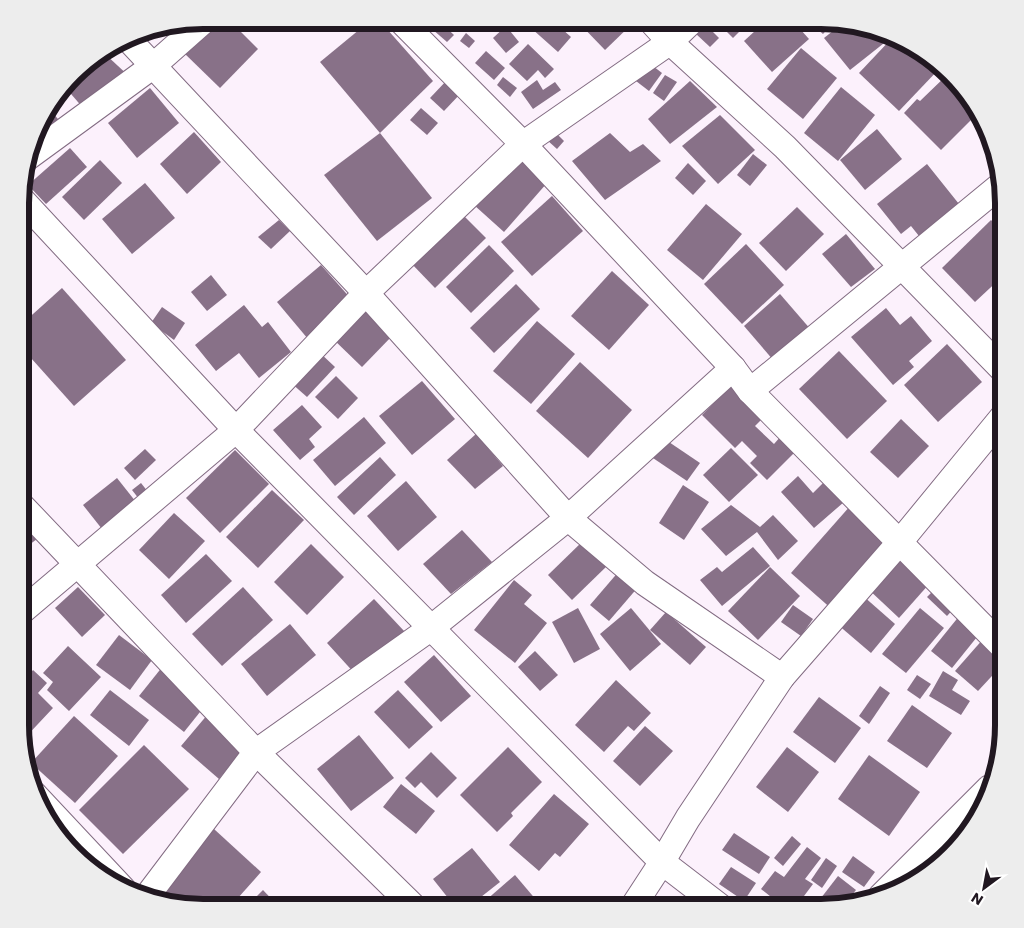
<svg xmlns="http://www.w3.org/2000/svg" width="1024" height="928" font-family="Poppins,sans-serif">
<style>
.building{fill:#887188}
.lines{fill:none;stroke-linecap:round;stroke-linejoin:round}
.minor-casing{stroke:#826b82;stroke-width:27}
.minor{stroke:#fff;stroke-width:25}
.rim{fill:none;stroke:#211821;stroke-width:6}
</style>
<rect width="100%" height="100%" fill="#fcf1fc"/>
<g class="building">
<polygon points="215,20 229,20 258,49 220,88 183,52"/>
<polygon points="256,20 281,20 263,31"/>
<polygon points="371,20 379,20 433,81 380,133 320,62"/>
<polygon points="522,20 552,20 571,37 558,52"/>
<polygon points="576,20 631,20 633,23 605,50"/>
<polygon points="715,20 751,20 733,38"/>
<polygon points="767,20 792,20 809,39 772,72 744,41"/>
<polygon points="806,20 833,20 835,21 823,34"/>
<polygon points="439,21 454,35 447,42 432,29"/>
<polygon points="704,23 719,38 710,47 695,33"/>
<polygon points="843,23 893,36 850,70 824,38"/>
<polygon points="506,26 519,42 506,53 493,38"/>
<polygon points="466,33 475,41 469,48 460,41"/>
<polygon points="893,37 902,39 940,68 899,111 859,73"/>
<polygon points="528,44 554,69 545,78 538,70 527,81 509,64"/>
<polygon points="801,48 837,78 803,119 767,89"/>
<polygon points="486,51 505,68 494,80 475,63"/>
<polygon points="104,53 131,78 84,109 65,87 83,65"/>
<polygon points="649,63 662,73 649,91 636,81"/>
<polygon points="948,74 959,83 978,113 941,150 904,113 917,99 920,101"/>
<polygon points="665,75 677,82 664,101 653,93"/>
<polygon points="503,77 517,88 510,97 497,85"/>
<polygon points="448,79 462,92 444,111 430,98"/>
<polygon points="537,80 543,90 555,82 561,90 533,109 521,92"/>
<polygon points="690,81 717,107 670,144 648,119"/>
<polygon points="841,87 875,115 838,161 804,133"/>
<polygon points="150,88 179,123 137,158 108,123"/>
<polygon points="48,107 67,130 29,153 45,111"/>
<polygon points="421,108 438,123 427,135 410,120"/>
<polygon points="720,115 755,150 718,184 682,146"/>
<polygon points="877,129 902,159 865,190 840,160"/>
<polygon points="194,132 221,162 187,194 160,164"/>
<polygon points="555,132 564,141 557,149 547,140"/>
<polygon points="380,133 432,198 377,241 324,175"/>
<polygon points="610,133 630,152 643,144 661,161 605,200 572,161"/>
<polygon points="70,148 87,167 46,204 28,185"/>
<polygon points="753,154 767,165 750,186 737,175"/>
<polygon points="517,156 547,183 504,232 474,205"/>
<polygon points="100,160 122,183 84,220 62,197"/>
<polygon points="688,163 706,181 693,195 675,178"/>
<polygon points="927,164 959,204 919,236 911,226 901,234 877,204"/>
<polygon points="145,183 175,218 132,254 102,219"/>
<polygon points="552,196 583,231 532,276 501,242"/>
<polygon points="706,204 742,234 703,280 667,250"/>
<polygon points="797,207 824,234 786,271 759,243"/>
<polygon points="461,213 486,238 435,288 410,262"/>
<polygon points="279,220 290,231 271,249 258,237"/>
<polygon points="991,220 1004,233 1004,275 975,302 942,268"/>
<polygon points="846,234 875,269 851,287 822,254"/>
<polygon points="746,244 784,285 742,324 704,284"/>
<polygon points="489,245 514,271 471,313 446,287"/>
<polygon points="321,265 353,301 308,339 277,302"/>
<polygon points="612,271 649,305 609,350 571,316"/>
<polygon points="211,275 227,295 207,311 191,292"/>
<polygon points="516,284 540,309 494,353 470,328"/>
<polygon points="62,288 126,360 74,406 22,348 23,323"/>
<polygon points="780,294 812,331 774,361 744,326"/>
<polygon points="244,305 262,327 268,322 291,352 259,378 239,353 216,371 195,345"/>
<polygon points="362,305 393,335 362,367 331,337"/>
<polygon points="162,307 185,323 174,340 151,323"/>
<polygon points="886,308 900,325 911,316 932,341 909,361 914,367 893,385 851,337"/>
<polygon points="537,321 575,354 531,404 493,371"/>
<polygon points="947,344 982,382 938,422 904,385"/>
<polygon points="318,351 335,367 307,397 290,382"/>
<polygon points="839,351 887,401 847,439 799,389"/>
<polygon points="580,362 632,410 588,458 536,411"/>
<polygon points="336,376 358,398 338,419 315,397"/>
<polygon points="422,381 455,419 412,455 379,416"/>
<polygon points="730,386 763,418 755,426 774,444 781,436 796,451 767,480 750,463 757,456 742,441 735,448 702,415"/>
<polygon points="302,405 322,427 309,439 315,447 300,460 273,430"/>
<polygon points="364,417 386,443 335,486 313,460"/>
<polygon points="901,419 929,446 898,478 870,452"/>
<polygon points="476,434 503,466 475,489 447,460"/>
<polygon points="663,438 700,463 687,481 650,456"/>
<polygon points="731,448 758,475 729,502 703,475"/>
<polygon points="145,449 156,460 135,480 124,468"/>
<polygon points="235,450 269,484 220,533 186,498"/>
<polygon points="380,457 396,475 354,515 337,497"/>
<polygon points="798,476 813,493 825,481 844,502 814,528 781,492"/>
<polygon points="117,478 136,502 102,529 83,505"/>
<polygon points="406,481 437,517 398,551 367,516"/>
<polygon points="141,483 152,497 143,504 132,490"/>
<polygon points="683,485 709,502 684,540 659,523"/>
<polygon points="272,490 304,520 258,568 226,537"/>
<polygon points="731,505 760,527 773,515 798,541 778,560 757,532 726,556 701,529"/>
<polygon points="851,505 894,543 834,611 791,573"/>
<polygon points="174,513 205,541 169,579 139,550"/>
<polygon points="22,520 37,539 21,551"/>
<polygon points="462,530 492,562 451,594 423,564"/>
<polygon points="584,540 608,565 572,600 548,575"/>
<polygon points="311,544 344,577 307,615 274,582"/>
<polygon points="753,547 770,566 722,606 700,580 717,567 722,572"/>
<polygon points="898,553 930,583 899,618 866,587"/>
<polygon points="206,554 232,581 186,623 161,595"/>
<polygon points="770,567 800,596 758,640 728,611"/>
<polygon points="620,570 639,586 609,621 590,605"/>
<polygon points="514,580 532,595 524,604 547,623 515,663 474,630"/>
<polygon points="78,587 105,615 82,637 55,608"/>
<polygon points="243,587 273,620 222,666 192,634"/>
<polygon points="937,587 956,606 947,616 927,597"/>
<polygon points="862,595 895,624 871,653 837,624"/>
<polygon points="374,599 405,632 357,676 327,643"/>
<polygon points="793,605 813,619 801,636 781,622"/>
<polygon points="578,608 600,649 574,663 552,622"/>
<polygon points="631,608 661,644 630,671 600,634"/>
<polygon points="920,608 944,628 906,673 882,654"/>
<polygon points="666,612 706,647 690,665 650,630"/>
<polygon points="960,615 981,632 952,668 931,651"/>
<polygon points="290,624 316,655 267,696 241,664"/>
<polygon points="119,635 152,660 130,690 96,665"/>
<polygon points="984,638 1004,656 1004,663 978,691 955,671"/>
<polygon points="68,646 101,677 69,711 47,690 53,682 43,673"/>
<polygon points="535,651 558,675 540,691 518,667"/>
<polygon points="434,655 471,696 441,722 404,682"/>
<polygon points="163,666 208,702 184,732 139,696"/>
<polygon points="33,670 47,683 38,693 53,708 22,741 20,737 21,684"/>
<polygon points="943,671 958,680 952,690 970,701 961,715 929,696"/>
<polygon points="917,675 931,684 920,699 907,690"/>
<polygon points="616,680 651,713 634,731 628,726 604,752 575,725"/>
<polygon points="880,686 890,693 869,724 859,716"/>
<polygon points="110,690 149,720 129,746 90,715"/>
<polygon points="398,690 433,727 409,749 374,712"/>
<polygon points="819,697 861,728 835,763 793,732"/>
<polygon points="912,705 952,733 927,768 887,741"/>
<polygon points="208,714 246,746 219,779 181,746"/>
<polygon points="74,716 118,756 75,803 31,763"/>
<polygon points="645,726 673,751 640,786 613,761"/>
<polygon points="359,735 394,778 351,811 317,769"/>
<polygon points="144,745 189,789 123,854 79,810"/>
<polygon points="508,747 542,782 511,813 513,816 497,832 460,795"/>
<polygon points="787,747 819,772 788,812 756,787"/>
<polygon points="431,752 457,778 437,798 421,782 415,788 405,778"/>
<polygon points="869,755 920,792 889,836 838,799"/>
<polygon points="401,784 435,811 416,834 383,807"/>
<polygon points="554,794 589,824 560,857 555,853 539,871 509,845"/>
<polygon points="214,829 261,872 229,908 203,908 178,902 162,888"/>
<polygon points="734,833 770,857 759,874 722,850"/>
<polygon points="792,836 801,844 783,866 774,858"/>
<polygon points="807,847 821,858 805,879 813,884 795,908 785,908 761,889 775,871 784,877"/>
<polygon points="472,848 500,882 467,908 456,908 433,879"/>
<polygon points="853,856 875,872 864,887 842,872"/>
<polygon points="826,858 837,866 822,888 811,880"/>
<polygon points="731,867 756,883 744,901 719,884"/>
<polygon points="515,875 543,908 477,908"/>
<polygon points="838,876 856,890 844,905 833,908 821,898"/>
<polygon points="263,890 280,908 245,908"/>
<polygon points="391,899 398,908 379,908"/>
<polygon points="808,899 821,908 801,908"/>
</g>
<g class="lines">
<defs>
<g id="minor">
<polyline points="400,20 523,144 733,368 750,391 1004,648"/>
<polyline points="650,20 670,42 785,147 1004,371"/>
<polyline points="128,39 366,293 568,518 645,583 782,677"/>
<polyline points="27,158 153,66 205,20"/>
<polyline points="23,201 236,430 662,862 722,908"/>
<polyline points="750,391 1002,184"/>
<polyline points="22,506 256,752 415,908"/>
<polyline points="21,612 236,430 366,293 523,144 670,42 693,20"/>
<polyline points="34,794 123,889"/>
<polyline points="148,895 256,752 431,628 568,518 733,368"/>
<polyline points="881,896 989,788"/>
<polyline points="632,908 662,862 688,818 782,677 899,543 1004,415"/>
</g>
</defs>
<use href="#minor" class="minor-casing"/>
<use href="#minor" class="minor"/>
</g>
<path d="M0 0H1024V928H0ZM203 29H821A174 174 0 0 1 995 203V725A174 174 0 0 1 821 899H203A174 174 0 0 1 29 725V203A174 174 0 0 1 203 29Z" fill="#ededed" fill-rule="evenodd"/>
<path class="rim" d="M203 29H821A174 174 0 0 1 995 203V725A174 174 0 0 1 821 899H203A174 174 0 0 1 29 725V203A174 174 0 0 1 203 29Z"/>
<g transform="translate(984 888) rotate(212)" stroke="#ffffff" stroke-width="4" paint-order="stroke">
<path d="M0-4L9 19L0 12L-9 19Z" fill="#211821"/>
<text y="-8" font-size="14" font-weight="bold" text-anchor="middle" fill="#211821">N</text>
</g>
</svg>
